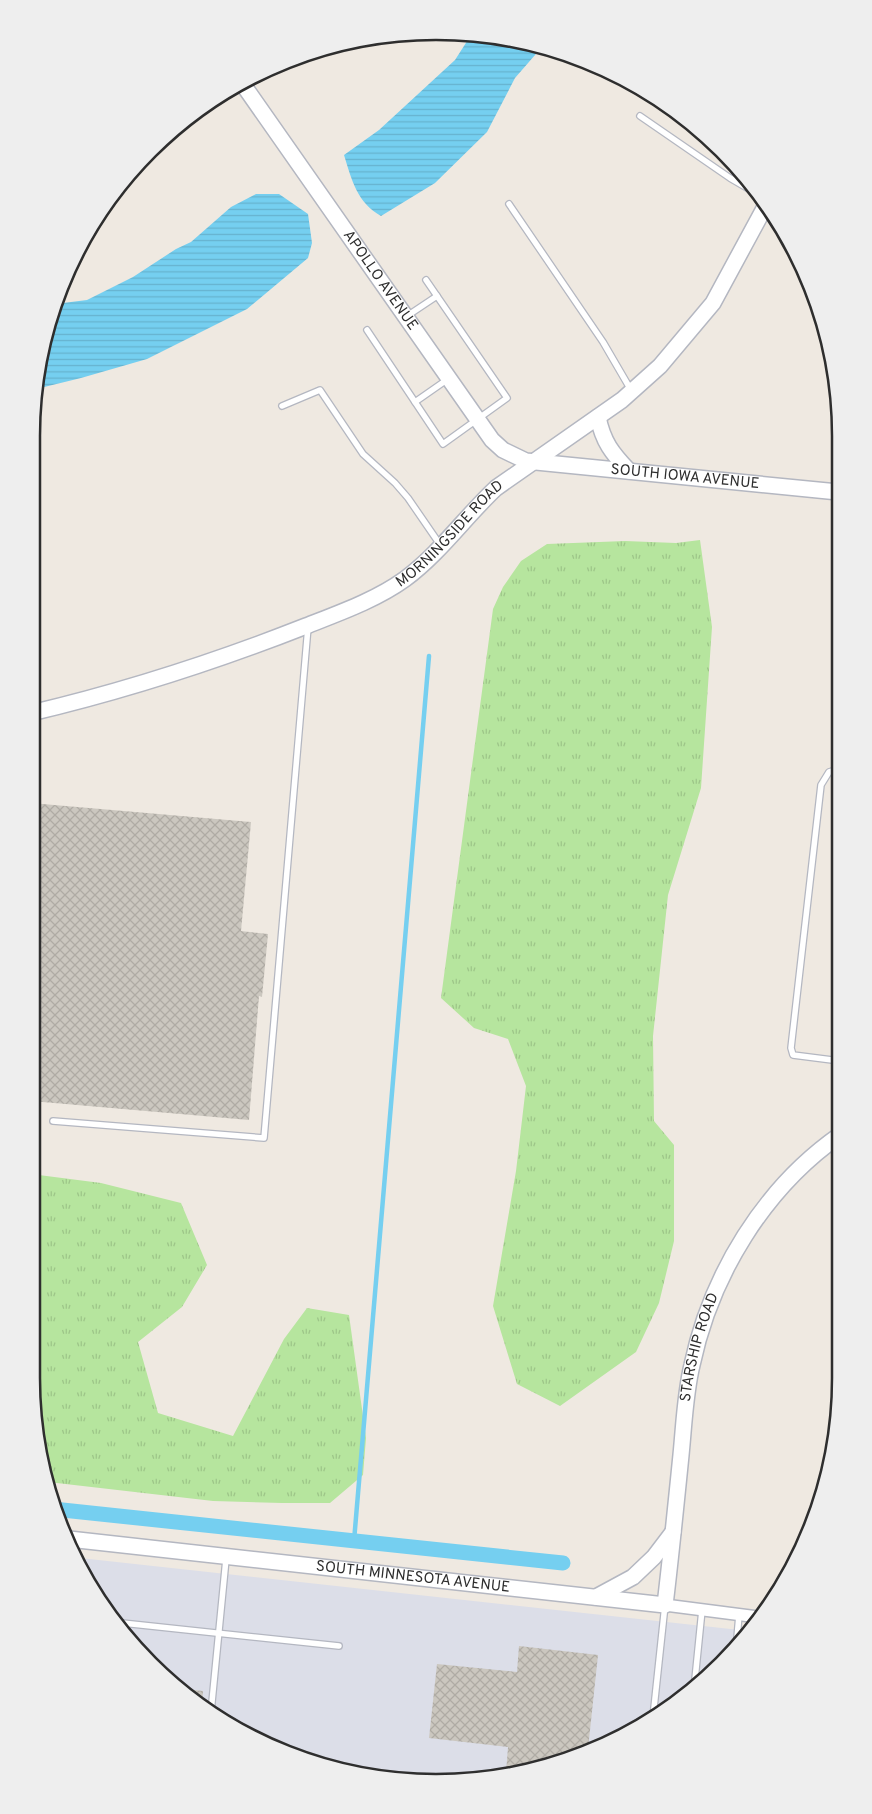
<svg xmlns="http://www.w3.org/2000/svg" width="872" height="1814" font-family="Overpass,sans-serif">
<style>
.airport{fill:#dcdee8}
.grass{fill:url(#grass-tufts)}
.water{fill:url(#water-rules)}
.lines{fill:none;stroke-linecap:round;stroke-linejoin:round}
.stream{stroke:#75cff0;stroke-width:4.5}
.canal{stroke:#75cff0;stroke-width:15}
.building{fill:url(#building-cross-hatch)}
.lane-casing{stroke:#b4b7c1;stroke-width:8}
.street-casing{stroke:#b4b7c1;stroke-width:14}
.secondary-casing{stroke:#b4b7c1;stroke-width:18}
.lane{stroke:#fff;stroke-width:5.5}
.street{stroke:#fff;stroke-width:11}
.secondary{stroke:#fff;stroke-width:15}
.labels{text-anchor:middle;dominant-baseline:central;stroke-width:4;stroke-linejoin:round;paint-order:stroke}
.street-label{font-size:15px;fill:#2e2e2e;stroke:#fff}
.rim{fill:none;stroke:#2e2e2e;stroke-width:2.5}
</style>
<defs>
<pattern id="grass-tufts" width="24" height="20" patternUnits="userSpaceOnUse" patternTransform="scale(1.25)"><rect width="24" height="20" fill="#b6e59e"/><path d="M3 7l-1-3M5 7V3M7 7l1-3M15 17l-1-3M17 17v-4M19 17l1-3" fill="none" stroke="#9dc588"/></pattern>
<pattern id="water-rules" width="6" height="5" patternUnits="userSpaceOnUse" patternTransform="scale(1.25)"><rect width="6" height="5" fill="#75cff0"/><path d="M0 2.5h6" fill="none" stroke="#66b2ce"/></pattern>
<pattern id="building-cross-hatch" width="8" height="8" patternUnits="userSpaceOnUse" patternTransform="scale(1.25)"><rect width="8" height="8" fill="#cbc7bf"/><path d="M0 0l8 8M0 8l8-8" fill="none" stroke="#afaba4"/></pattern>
</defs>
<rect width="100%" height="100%" fill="#efe9e1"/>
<polygon class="airport" points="80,1558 749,1631 740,1645 682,1699 615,1741 489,1779 357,1775 233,1728 169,1682 115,1625"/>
<g class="grass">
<polygon points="700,540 712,627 701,788 668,895 653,1036 654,1121 674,1145 674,1241 659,1303 636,1352 560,1406 517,1384 493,1306 516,1171 526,1086 508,1039 474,1028 441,998 493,609 503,587 521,561 547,544 625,541 676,543"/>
<polygon points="31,1174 101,1183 181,1203 207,1265 182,1307 138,1342 158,1413 233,1436 284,1339 307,1308 349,1315 366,1438 363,1475 330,1503 282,1503 213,1501 48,1482 31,1378"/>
</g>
<g class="water">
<path d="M471,35L515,39L542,47L515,78L487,132L435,183L381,216C357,202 352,181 344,155L379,130L455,60Z"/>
<polygon points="256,194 279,194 308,214 312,243 308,258 247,309 147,359 81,378 36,389 39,357 55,304 87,300 133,277 176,249 191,242 231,207"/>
</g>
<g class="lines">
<polyline class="stream" points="354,1541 429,656"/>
<polyline class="canal" points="53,1509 563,1563"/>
</g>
<g class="building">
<polygon points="31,803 251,822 241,931 268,934 262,997 259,996 249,1120 31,1101"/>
<polygon points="519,1646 598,1655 588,1749 510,1773 506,1773 508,1747 429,1738 437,1664 517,1672"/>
<polygon points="177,1688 203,1691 202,1706"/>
</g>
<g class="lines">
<defs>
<g id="lane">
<polyline points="640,116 730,178 761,196"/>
<polyline points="509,204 603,342 631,390"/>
<polyline points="407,316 437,296"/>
<polyline points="367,330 443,444 507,398 426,280"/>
<polyline points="415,402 448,379"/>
<polyline points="282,406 320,390 363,454 395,483 408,498 441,546"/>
<polyline points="839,769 829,772 821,785 791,1048 793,1055 840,1061"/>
<polyline points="53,1121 264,1138 308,627"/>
<polyline points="113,1622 339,1646"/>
<polyline points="736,1649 739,1615"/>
<polyline points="694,1689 702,1610"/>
<polyline points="211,1712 226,1559"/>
<polyline points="653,1717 665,1605"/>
</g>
<g id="street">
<polyline points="198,110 236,86"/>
<polyline points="665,1605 758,1617"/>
</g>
<g id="secondary">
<path id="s1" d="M242,83L492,440L503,450L526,461L838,492"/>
<path d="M598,417C603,442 612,453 629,471"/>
<path id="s2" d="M31,713C124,691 217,661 306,626C339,613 376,600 405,579C440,553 465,517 496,488L622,400L660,366L713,303L766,205"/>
<path id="s3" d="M69,1539L665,1605C671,1555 676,1505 681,1455C684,1425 685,1394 692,1365C711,1275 764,1188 840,1135"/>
<polyline points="596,1597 633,1577 654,1557 673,1532"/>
</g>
</defs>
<use href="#lane" class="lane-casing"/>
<use href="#street" class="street-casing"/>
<use href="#secondary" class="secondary-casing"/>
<use href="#lane" class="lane"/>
<use href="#street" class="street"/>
<use href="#secondary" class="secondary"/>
</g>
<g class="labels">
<g class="street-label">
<text stroke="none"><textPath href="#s1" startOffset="241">APOLLO AVENUE</textPath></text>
<text stroke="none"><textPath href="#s1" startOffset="636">SOUTH IOWA AVENUE</textPath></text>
<text stroke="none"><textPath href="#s2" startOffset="462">MORNINGSIDE ROAD</textPath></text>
<text stroke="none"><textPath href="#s3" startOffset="860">STARSHIP ROAD</textPath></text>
<text stroke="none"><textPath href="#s3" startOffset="346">SOUTH MINNESOTA AVENUE</textPath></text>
</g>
</g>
<path d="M0 0H872V1814H0ZM436 40H436A396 396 0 0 1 832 436V1378A396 396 0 0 1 436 1774H436A396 396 0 0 1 40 1378V436A396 396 0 0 1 436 40Z" fill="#eee" fill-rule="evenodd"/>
<path class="rim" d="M436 40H436A396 396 0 0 1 832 436V1378A396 396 0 0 1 436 1774H436A396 396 0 0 1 40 1378V436A396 396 0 0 1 436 40Z"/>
</svg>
